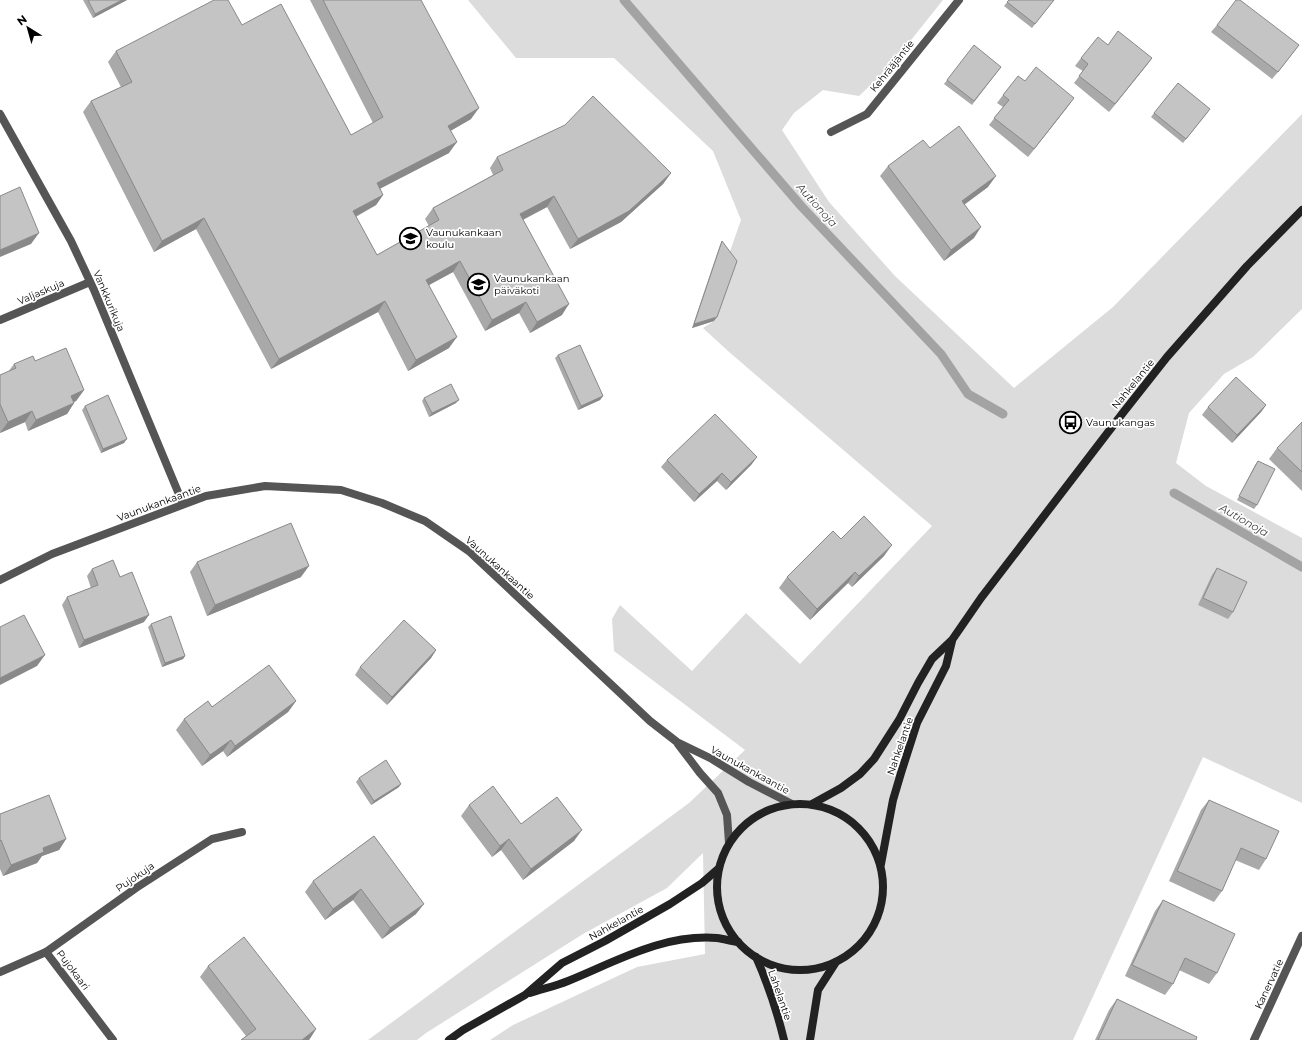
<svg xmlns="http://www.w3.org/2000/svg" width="1302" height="1040" font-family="Montserrat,sans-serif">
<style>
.green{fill:#dcdcdc}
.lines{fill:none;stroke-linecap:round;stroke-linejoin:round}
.stream{stroke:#a3a3a3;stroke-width:9}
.street{stroke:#555;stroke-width:8}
.secondary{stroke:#222;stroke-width:8}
.wall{fill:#a9a9a9}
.shaded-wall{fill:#898989}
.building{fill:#c4c4c4;stroke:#898989}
.labels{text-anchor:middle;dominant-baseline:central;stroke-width:3.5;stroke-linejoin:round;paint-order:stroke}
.street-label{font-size:10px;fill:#000;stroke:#fff}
.poi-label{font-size:10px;fill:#000;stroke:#fff;text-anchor:start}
.water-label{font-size:11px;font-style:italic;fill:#444;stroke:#fff}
</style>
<rect width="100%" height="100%" fill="#fff"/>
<polygon class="green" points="468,0 943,0 887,70 859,96 823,90 794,113 782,130 829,202 895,276 1014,388 1113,307 1302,114 1302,309 1253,357 1224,374 1189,413 1176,463 1206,486 1302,538 1302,803 1203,757 1073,1040 490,1040 513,1025 637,967 705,954 703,853 667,888 583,934 426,1033 417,1040 368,1040 689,803 745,750 614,651 612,619 620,605 692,671 746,613 800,664 932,526 728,351 703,328 714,321 728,257 741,220 713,151 614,58 516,58"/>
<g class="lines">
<g class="stream">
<polyline points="624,0 802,207 941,354 968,394 1003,414"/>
<polyline points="1174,493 1302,567"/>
</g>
<g class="street">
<polyline points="0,114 71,241 94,290 183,504"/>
<polyline points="831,132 867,114 959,0"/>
<polyline points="0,320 90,282"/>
<polyline points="0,580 52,554 206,496 265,486 341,490 382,503 425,521 470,552 650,721 677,742 712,759 749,782 792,804"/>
<polyline points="678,744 700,773 718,793 727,815 729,843"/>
<polyline points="46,952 136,888 212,839 242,832"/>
<polyline points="0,972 46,952 113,1040"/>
<polyline points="1254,1040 1302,936"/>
</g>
<g class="secondary">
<circle cx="800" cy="887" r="83"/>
<polyline points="812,804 841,788 860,774 874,759 899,720 918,683 932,659 952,640 981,598 1122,414 1167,357 1247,266 1302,210"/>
<polyline points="881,864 893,800 901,773 917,723 946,666 952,641"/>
<path d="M756,957C768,984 777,1011 784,1040"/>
<path d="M530,993C542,989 556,986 568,981C617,961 663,934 717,938C724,939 731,941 738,942"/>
<polyline points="449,1040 463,1030 525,995 562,963 605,941 670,904 702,883 718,869"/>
<polyline points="810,1040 818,990 836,962"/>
</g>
</g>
<g class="wall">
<polygon points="83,0 127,0 93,18"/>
<polygon points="310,0 421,0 471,119 450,131 449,153 380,188 383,195 376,205 356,217 377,255 429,226 425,219 433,208 493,175 490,168 497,157 671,173 663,184 621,222 570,249 547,207 523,220 562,315 530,333 519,313 485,331 453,272 429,285 449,348 408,371 378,312 271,369 196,229 154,252 83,112 91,101 121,87 108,62 116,51 242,25 351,135 373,123"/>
<polygon points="1009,0 1054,0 1032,28 1004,6"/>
<polygon points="1217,25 1299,45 1272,79 1211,32"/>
<polygon points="1108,45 1152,58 1146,66 1109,112 1074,83 1083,71 1075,66 1081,58"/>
<polygon points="1001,67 972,105 944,84 947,80"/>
<polygon points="1025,81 1069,105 1028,157 989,125 1003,107 997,103 1003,95"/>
<polygon points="1208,112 1183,143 1151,117 1154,113"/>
<polygon points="930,148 988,187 964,205 974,238 944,261 880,176 888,166"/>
<polygon points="722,241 714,321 692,328 720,245"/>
<polygon points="558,355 603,396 600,400 578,410 555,358"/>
<polygon points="35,361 84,390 76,401 74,402 74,403 67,414 28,431 25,422 0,433 0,375 8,372 14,364"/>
<polygon points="424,398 456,403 429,417 422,401"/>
<polygon points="1266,405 1261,412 1232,443 1202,415 1208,407"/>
<polygon points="85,406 124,443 101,453 82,410"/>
<polygon points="1302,422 1302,491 1269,459 1277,448"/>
<polygon points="757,457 751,465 726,490 717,481 694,502 661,467 667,460"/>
<polygon points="1258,461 1257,505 1254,509 1237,500 1255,465"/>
<polygon points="841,539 884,556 852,587 848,583 810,620 779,588 787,577"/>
<polygon points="197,562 301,577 207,616 190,572"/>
<polygon points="1217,568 1233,612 1228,619 1198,605 1212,575"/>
<polygon points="92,569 120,577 144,622 79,648 62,605 67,597 91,588 87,576"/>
<polygon points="151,624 185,656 183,659 162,667 148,627"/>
<polygon points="436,650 431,658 387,705 355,675 360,667"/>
<polygon points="296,701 288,712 227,757 223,751 202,766 176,730 184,719 212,707"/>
<polygon points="359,778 399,787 371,805 356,782"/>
<polygon points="1209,800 1266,859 1259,870 1235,860 1222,891 1214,902 1169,881 1201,810"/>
<polygon points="469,805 521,824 574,841 523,880 501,850 492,857 461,816"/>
<polygon points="0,814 66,839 59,850 42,856 37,863 3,876 0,869"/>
<polygon points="374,836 416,914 382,939 353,900 325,920 305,892 313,881"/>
<polygon points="1163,900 1217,973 1209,984 1179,970 1173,984 1165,995 1125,976 1155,911"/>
<polygon points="208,966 316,1029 309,1040 241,1040 246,1036 200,977"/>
<polygon points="1117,999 1196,1040 1095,1040 1109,1010"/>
</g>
<g class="shaded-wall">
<polygon points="122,0 127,0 93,18 95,14"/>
<polygon points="1299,45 1293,52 1272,79 1278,72"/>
<polygon points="1152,58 1146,66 1109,112 1115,104"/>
<polygon points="1074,98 1069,105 1028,157 1034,149"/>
<polygon points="479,108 471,119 440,137 448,126"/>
<polygon points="457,142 449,153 370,194 377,183"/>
<polygon points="671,173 663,184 621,222 570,249 578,239"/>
<polygon points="996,176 988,187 954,212 962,201"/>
<polygon points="383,195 376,205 345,222 353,211"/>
<polygon points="554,196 547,207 512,225 520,214"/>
<polygon points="204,218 196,229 154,252 162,241"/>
<polygon points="981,227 974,238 944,261 951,250"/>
<polygon points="39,233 31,244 0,257 0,250"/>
<polygon points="460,261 453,272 418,291 426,280"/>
<polygon points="385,301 378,312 271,369 279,359"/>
<polygon points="526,302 519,313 485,331 492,320"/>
<polygon points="569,304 562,315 530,333 537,322"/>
<polygon points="717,317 714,321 692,328 694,324"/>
<polygon points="457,337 449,348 408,371 416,360"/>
<polygon points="84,390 76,401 63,407 71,396"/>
<polygon points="603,396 600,400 578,410 581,406"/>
<polygon points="459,400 456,403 429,417 432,413"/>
<polygon points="74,403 67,414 28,431 36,420"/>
<polygon points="1266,405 1261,412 1232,443 1237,435"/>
<polygon points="32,411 25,422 0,433 8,422"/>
<polygon points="127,439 124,443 101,453 103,449"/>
<polygon points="757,457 751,465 726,490 731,482"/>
<polygon points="722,473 717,481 694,502 699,494"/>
<polygon points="892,545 884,556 852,587 859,576"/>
<polygon points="309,566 301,577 207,616 215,605"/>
<polygon points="855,572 848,583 810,620 817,609"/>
<polygon points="149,615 144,622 79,648 84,640"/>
<polygon points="436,650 431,658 387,705 392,697"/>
<polygon points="45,655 37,666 0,685 0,678"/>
<polygon points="185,656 183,659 162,667 165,663"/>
<polygon points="296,701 288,712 227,757 235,746"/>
<polygon points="231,740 223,751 202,766 210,755"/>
<polygon points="401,784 399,787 371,805 374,801"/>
<polygon points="582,830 574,841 523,880 531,869"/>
<polygon points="66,839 59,850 42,856 37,863 3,876 11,865 43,848"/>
<polygon points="509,839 501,850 492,857 500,846"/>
<polygon points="361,889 353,900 325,920 333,909"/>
<polygon points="424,904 416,914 382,939 390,928"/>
<polygon points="316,1029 309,1040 302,1040"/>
</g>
<g class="building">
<polygon points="88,0 122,0 95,14"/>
<polygon points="214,0 228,0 242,25 281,4 351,135 383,117 323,0 421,0 479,108 448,126 457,142 377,183 383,195 353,211 377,255 439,220 433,208 503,170 497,157 565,125 593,96 671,173 629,211 578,239 554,196 520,214 569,304 537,322 526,302 492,320 460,261 426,280 457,337 416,360 385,301 279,359 204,218 162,241 91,101 132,82 116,51"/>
<polygon points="1009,0 1054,0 1035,24 1007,2"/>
<polygon points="1236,0 1240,0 1299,45 1278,72 1217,25"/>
<polygon points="1118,31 1152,58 1115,104 1079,76 1088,64 1081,58 1098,37 1108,45"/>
<polygon points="974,45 1001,67 974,101 947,80"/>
<polygon points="1036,67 1074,98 1034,149 994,118 1009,100 1003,95 1018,76 1025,81"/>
<polygon points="1178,83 1210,109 1186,139 1154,113"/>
<polygon points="959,126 996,176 962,201 981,227 951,250 888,166 923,140 930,148"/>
<polygon points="20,187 39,233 0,250 0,196"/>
<polygon points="722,241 737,261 717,317 694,324"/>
<polygon points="580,345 603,396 581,406 558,355"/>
<polygon points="66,348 84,390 71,396 74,403 36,420 32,411 8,422 0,404 0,375 16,368 14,364 33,356 35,361"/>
<polygon points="1236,377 1266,405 1237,435 1208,407"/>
<polygon points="451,384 459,400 432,413 424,398"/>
<polygon points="108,395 127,439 103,449 85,406"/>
<polygon points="715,414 757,457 731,482 722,473 699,494 667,460"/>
<polygon points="1302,422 1302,472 1277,448"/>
<polygon points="1258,461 1275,469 1257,505 1239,496"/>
<polygon points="864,516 892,545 859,576 855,572 817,609 787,577 833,531 841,539"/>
<polygon points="291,523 309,566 215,605 197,562"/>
<polygon points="113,560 120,577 132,572 149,615 84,640 67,597 98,585 92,569"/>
<polygon points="1217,568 1247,582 1233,612 1203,598"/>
<polygon points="24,615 45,655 0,678 0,627"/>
<polygon points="171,616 185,656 165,663 151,624"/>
<polygon points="404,620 436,650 392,697 360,667"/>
<polygon points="269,665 296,701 235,746 231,740 210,755 184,719 208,701 212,707"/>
<polygon points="386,760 401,784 374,801 359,778"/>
<polygon points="493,786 521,824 557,797 582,830 531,869 509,839 500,846 469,805"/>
<polygon points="49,795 66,839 43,848 44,852 11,865 1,840 0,841 0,814"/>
<polygon points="1209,800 1279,831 1266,859 1241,848 1222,891 1177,871"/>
<polygon points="374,836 424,904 390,928 361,889 333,909 313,881"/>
<polygon points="1163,900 1235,934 1217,973 1185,958 1173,984 1132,965"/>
<polygon points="244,937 316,1029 302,1040 241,1040 256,1029 208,966"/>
<polygon points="1117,999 1197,1037 1196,1040 1098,1040"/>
</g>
<defs>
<symbol id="school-ring" viewBox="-11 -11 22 22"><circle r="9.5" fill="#fff" stroke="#000" stroke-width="1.5"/><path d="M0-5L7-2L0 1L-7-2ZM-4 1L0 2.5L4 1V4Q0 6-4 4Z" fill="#000"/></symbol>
<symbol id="bus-ring" viewBox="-11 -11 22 22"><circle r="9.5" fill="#fff" stroke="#000" stroke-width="1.5"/><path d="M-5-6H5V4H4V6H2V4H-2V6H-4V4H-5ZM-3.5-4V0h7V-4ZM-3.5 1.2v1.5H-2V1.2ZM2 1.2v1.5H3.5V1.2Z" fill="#000"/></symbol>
</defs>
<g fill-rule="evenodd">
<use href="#school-ring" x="398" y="226" width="25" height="25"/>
<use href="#school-ring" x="466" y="272" width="25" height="25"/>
<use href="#bus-ring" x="1058" y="410" width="25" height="25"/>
</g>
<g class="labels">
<g class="street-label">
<text transform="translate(892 66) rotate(-51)">Kehrääjäntie</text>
<text transform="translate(41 292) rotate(-23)">Valjaskuja</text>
<text transform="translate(109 301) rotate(67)">Vankkurikuja</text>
<text transform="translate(1133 384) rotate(-51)">Nahkelantie</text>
<text transform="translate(159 503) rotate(-20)">Vaunukankaantie</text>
<text transform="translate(500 568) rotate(42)">Vaunukankaantie</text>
<text transform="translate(900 746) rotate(-71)">Nahkelantie</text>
<text transform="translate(750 770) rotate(29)">Vaunukankaantie</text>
<text transform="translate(135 877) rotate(-34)">Pujokuja</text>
<text transform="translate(616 923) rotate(-29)">Nahkelantie</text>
<text transform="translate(73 970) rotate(53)">Pujokaari</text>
<text transform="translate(1269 984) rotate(-65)">Kanervatie</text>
<text transform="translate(780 995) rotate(71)">Lahelantie</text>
</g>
<g class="poi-label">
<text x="426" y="232">Vaunukankaan<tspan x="426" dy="12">koulu</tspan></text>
<text x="494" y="278">Vaunukankaan<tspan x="494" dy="12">päiväkoti</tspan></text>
<text x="1086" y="422">Vaunukangas</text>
</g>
<g class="water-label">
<text transform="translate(817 205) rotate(48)">Autionoja</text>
<text transform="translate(1244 520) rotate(30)">Autionoja</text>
</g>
</g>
<g transform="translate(28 28) rotate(323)" stroke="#ffffff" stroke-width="3" paint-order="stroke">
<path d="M0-3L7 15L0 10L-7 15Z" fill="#000000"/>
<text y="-6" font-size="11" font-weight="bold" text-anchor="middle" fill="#000000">N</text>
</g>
</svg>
